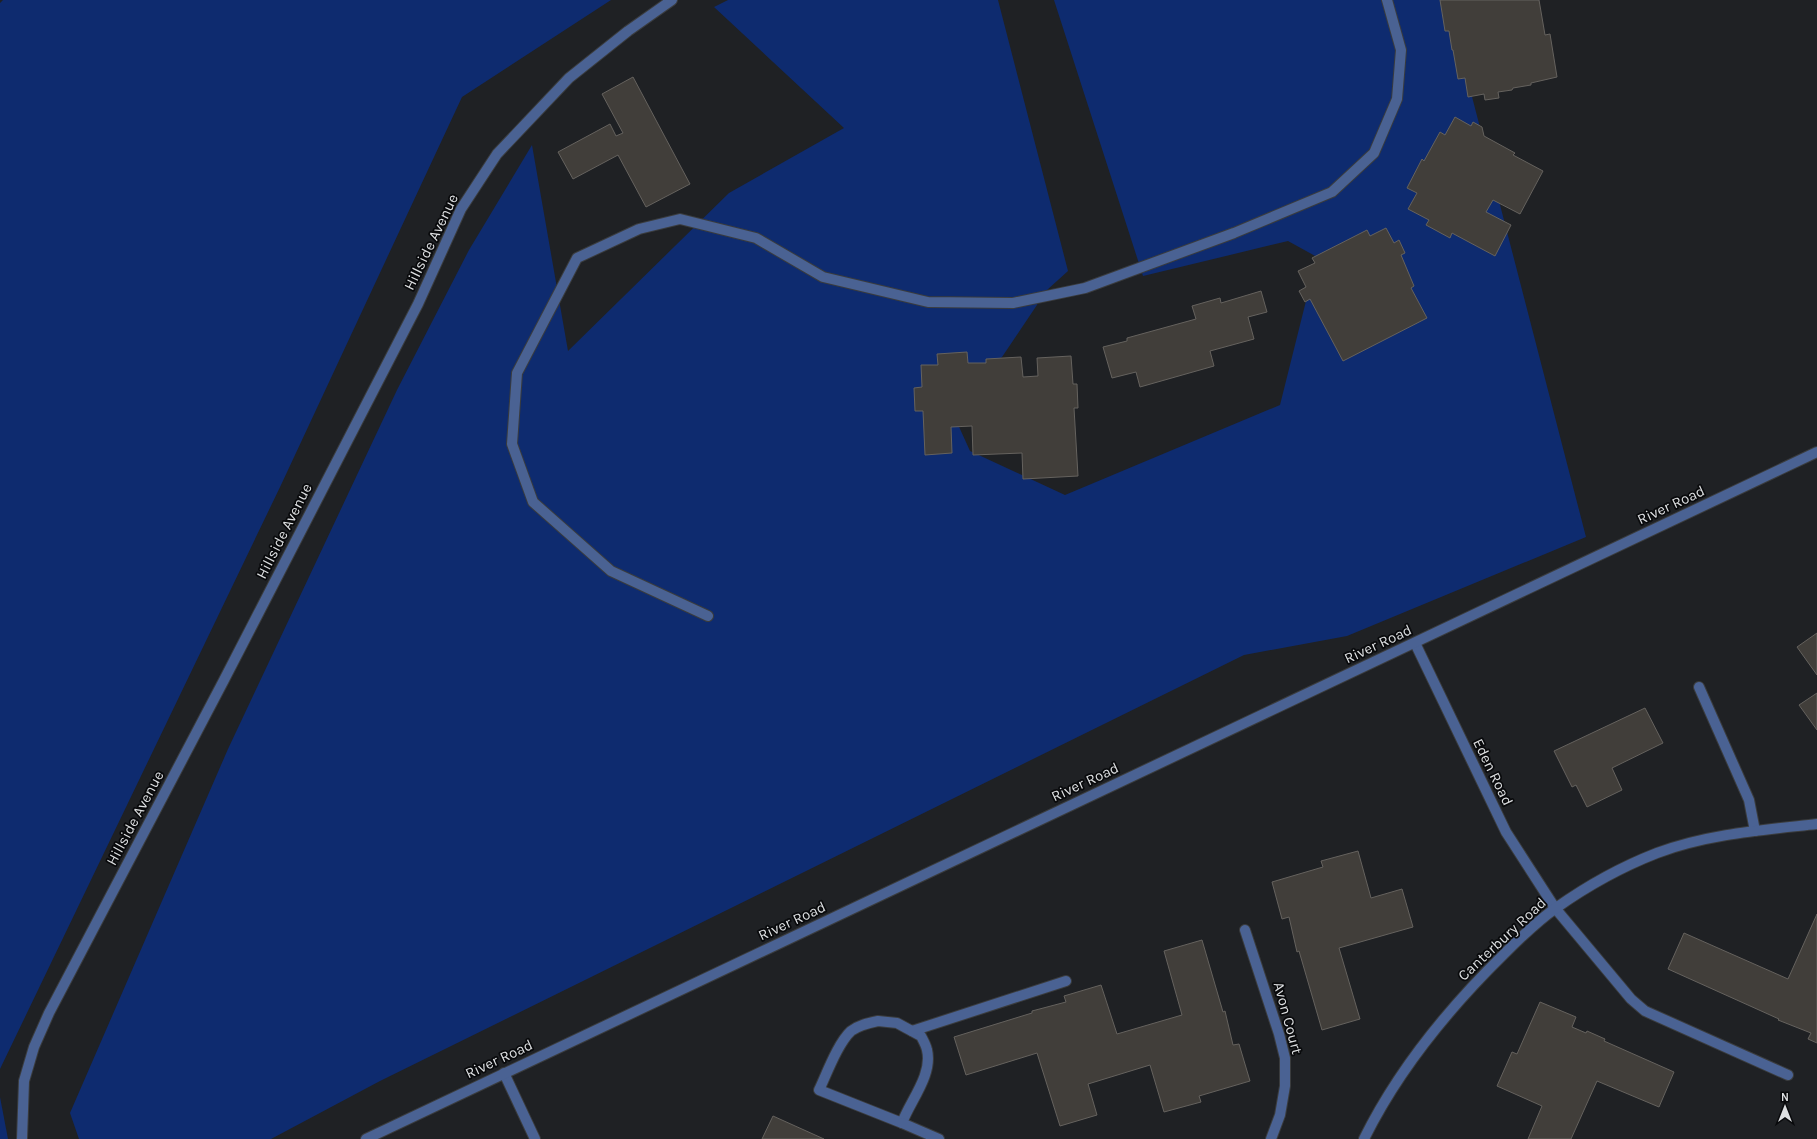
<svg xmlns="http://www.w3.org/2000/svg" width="1817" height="1139" font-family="Karla,sans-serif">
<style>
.green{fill:#0e2b6f}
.building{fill:#413e3a;stroke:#65625e}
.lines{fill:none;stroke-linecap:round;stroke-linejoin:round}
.lane-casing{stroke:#3a3c3e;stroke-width:12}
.street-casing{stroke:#3a3c3e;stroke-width:12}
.lane{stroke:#4a6293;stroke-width:10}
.street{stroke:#4a6293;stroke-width:10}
.labels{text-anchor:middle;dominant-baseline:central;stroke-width:3.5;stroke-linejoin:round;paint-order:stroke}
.street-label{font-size:15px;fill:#dddfe1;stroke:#090a0c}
</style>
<rect width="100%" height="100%" fill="#1f2124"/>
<g class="green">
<polygon points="3,0 611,0 462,97 281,485 0,1069 0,3"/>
<polygon points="728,0 998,0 1068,271 1047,290 1002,357 946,398 970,451 1065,495 1280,405 1317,257 1288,241 1143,276 1054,0 1447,0 1586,537 1347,636 1244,655 380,1081 271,1139 79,1139 70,1113 228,749 397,390 469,250 532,145 568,351 729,193 844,128 714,7"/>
<polygon points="0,1097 8,1139 0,1139"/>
</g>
<g class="building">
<polygon points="1440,0 1539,0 1545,35 1550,34 1557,77 1531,83 1531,85 1513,88 1512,90 1498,92 1499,98 1485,100 1484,94 1468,97 1465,78 1458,79 1453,50 1452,50 1449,31 1445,31"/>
<polygon points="633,77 690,184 646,207 618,155 573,179 558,152 610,124 616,136 623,133 602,94"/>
<polygon points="1455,117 1471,126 1473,122 1482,127 1484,136 1515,153 1513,155 1543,171 1520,214 1493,200 1486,212 1511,225 1495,256 1452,233 1450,238 1426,225 1429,220 1408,209 1417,193 1407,188 1422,159 1424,161 1440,132 1445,135"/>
<polygon points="1386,228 1394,243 1399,240 1405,253 1401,255 1414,286 1411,288 1427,318 1343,361 1310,299 1305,302 1299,291 1306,287 1298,271 1315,263 1312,258 1367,230 1370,236"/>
<polygon points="1261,291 1267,312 1248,317 1254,339 1210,351 1214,366 1140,387 1136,372 1112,378 1103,347 1127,341 1127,338 1196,319 1192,306 1220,298 1221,303"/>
<polygon points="967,352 968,363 986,363 986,359 1021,357 1023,377 1038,376 1037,358 1071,356 1073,384 1077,384 1078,408 1074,408 1078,476 1023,479 1022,453 973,455 972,426 951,427 952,453 925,455 923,411 915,411 914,388 922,387 921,365 938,365 937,354"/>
<polygon points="1817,633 1817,675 1797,647"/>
<polygon points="1817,693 1817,730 1799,705"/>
<polygon points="1645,708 1663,743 1612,768 1622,790 1587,807 1576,785 1572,787 1554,751"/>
<polygon points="1358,851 1371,898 1402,889 1413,927 1339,948 1360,1019 1322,1030 1299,951 1297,952 1289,917 1282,919 1272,882 1323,867 1321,861"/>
<polygon points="1817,914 1817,1043 1808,1039 1811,1033 1778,1020 1779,1019 1668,969 1684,933 1788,979"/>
<polygon points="1202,940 1223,1012 1225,1011 1233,1045 1239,1044 1250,1081 1199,1096 1201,1102 1164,1112 1150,1065 1088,1084 1097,1115 1060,1126 1037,1053 966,1075 954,1037 1032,1013 1032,1011 1066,1002 1064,996 1101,985 1117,1034 1182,1015 1164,951"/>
<polygon points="1540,1002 1576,1017 1572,1027 1586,1033 1587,1031 1605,1039 1604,1041 1674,1072 1659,1107 1597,1081 1571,1139 1528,1139 1542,1106 1497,1086 1512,1052 1517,1054"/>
<polygon points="773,1116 824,1139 762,1139"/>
</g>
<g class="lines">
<defs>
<g id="lane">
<polyline points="1699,687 1749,800 1755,831"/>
<polyline points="1555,908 1631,999 1645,1011 1788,1075"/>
<path d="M878,1021L897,1023L921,1036C923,1040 926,1045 927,1050C933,1075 910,1101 902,1123L819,1090C827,1073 838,1043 851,1031C859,1025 868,1023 878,1021Z"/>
<polyline points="912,1031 1066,981"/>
<polyline points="902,1123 939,1139"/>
</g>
<g id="street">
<polyline points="708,616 611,571 533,502 512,444 517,373 577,258 639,229 680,219 756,238 823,277 928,302 1013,303 1085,288 1234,233 1332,192 1374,153 1397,99 1401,50 1387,0"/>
<polyline points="1415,643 1506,832 1555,908"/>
<polyline points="1245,930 1279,1034 1285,1058 1285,1086 1280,1115 1271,1139"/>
<polyline points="504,1073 535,1139"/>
<polyline points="22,1139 24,1081 34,1047 49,1013 224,680 418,304 461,209 497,154 569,78 628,31 672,0"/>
<polyline points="366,1139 1817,452"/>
<path d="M1364,1139C1398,1070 1449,1008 1504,954C1520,938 1537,921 1556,908C1587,886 1621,867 1657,853C1708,834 1763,830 1817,824"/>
</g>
</defs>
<use href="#lane" class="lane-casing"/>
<use href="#street" class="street-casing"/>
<use href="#lane" class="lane"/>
<use href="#street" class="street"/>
</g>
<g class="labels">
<g class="street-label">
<text transform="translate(431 242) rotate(-64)">Hillside Avenue</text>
<text transform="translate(1671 505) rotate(-25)">River Road</text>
<text transform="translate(284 531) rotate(-63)">Hillside Avenue</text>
<text transform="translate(1378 644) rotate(-25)">River Road</text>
<text transform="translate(1493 772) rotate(64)">Eden Road</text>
<text transform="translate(1085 782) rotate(-25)">River Road</text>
<text transform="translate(135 818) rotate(-62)">Hillside Avenue</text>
<text transform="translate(792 921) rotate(-25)">River Road</text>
<text transform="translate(1502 939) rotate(-43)">Canterbury Road</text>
<text transform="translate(1288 1018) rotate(75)">Avon Court</text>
<text transform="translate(499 1059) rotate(-25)">River Road</text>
</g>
</g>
<g transform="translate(1785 1107)" stroke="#090a0c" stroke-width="3" paint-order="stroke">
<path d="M0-3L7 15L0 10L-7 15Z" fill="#dddfe1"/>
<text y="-6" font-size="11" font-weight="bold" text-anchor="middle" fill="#dddfe1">N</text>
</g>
</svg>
